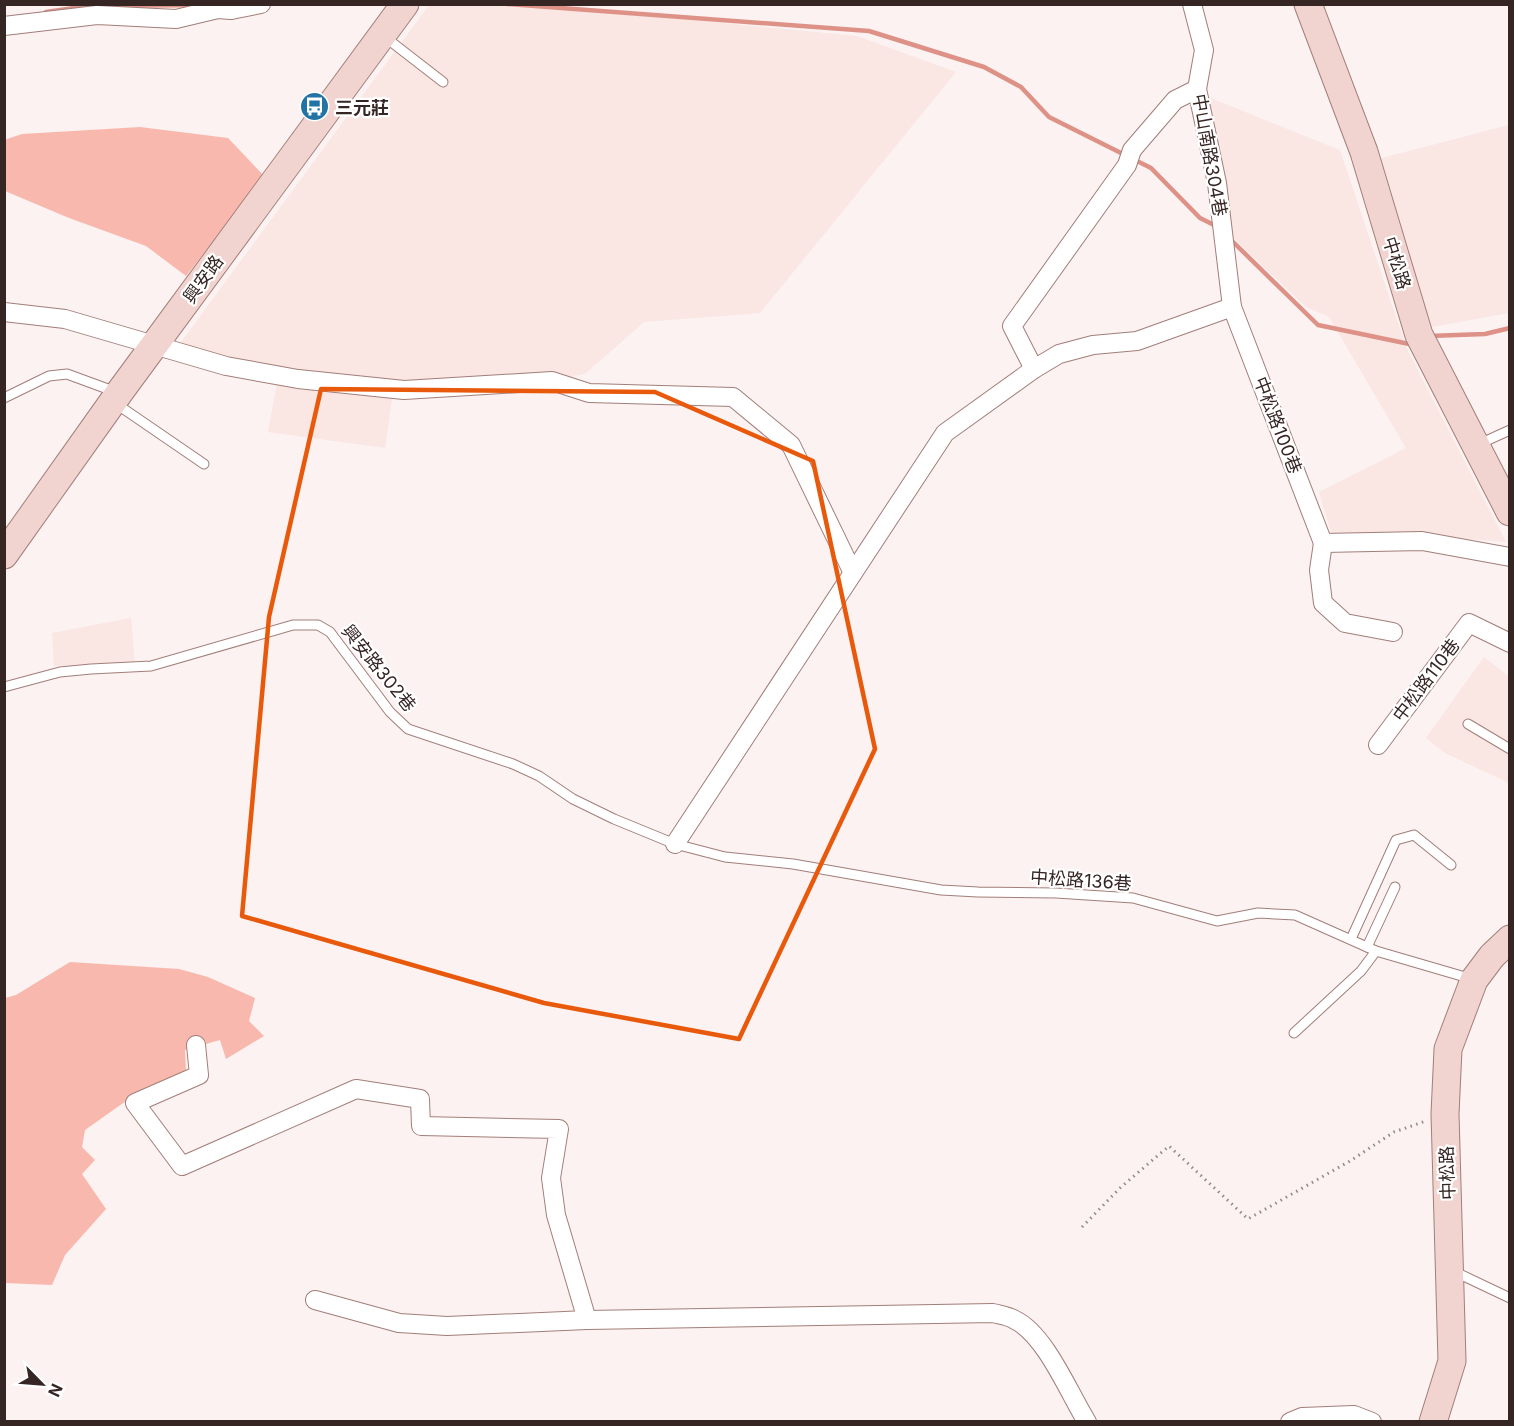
<svg xmlns="http://www.w3.org/2000/svg" width="1514" height="1426" font-family="Inter,'Noto Sans TC',sans-serif">
<style>
.built{fill:#fae6e3}
.green{fill:#f9b8ad}
.lines{fill:none;stroke-linecap:round;stroke-linejoin:round}
.stream{stroke:#de9287;stroke-width:4.5}
.lane-casing{stroke:#a27e79;stroke-width:11}
.street-casing{stroke:#a27e79;stroke-width:20}
.secondary-casing{stroke:#a27e79;stroke-width:29}
.path{stroke:#958987;stroke-width:3;stroke-dasharray:1.5 4.5;stroke-linecap:butt}
.lane{stroke:#fff;stroke-width:9}
.street{stroke:#fff;stroke-width:18}
.secondary{stroke:#f1d4d0;stroke-width:27}
.marked{fill:none;stroke:#e8590c;stroke-width:4.5;stroke-linejoin:round}
.labels{text-anchor:middle;dominant-baseline:central;stroke-width:4.5;stroke-linejoin:round;paint-order:stroke}
.poi-label{font-size:18px;font-weight:bold;fill:#352624;stroke:#fff;text-anchor:start}
.street-label{font-size:18px;fill:#352624;stroke:#fff}
</style>
<rect width="100%" height="100%" fill="#fbf2f1"/>
<g class="built">
<polygon points="429,5 536,5 857,36 956,72 760,313 644,322 586,373 567,378 393,393 385,448 268,432 279,372 176,349"/>
<polygon points="1203,95 1340,150 1406,347 1506,542 1410,534 1333,538 1319,492 1406,448 1329,317 1306,307 1226,231"/>
<polygon points="1509,125 1509,313 1432,327 1378,159"/>
<polygon points="131,618 135,664 54,666 52,633"/>
<polygon points="1484,657 1509,677 1509,783 1445,753 1426,738"/>
</g>
<g class="green">
<polygon points="140,127 228,138 264,176 186,276 146,246 69,218 5,191 4,140 22,134"/>
<polygon points="70,962 179,969 208,977 255,998 249,1021 264,1036 226,1059 220,1040 185,1050 186,1071 126,1101 85,1130 82,1147 95,1160 82,1174 106,1209 65,1255 52,1285 5,1283 5,998 16,995"/>
</g>
<g class="lines">
<g class="stream">
<polyline points="507,4 869,31 984,67 1021,87 1049,117 1125,155"/>
<polyline points="46,12 88,6 202,5"/>
<polyline points="1133,159 1151,168 1200,218 1216,226"/>
<polyline points="1229,238 1318,325 1414,345"/>
<polyline points="1429,336 1485,334 1510,328"/>
</g>
<defs>
<g id="lane">
<polyline points="385,37 443,82"/>
<polyline points="4,398 49,376 67,374 116,392"/>
<polyline points="115,403 204,464"/>
<polyline points="1477,445 1510,430"/>
<polyline points="4,687 60,672 91,669 151,666 293,625 318,625 330,632 390,712 408,729 513,764 539,776 573,799 614,819 675,844 725,857 793,864 941,890 978,892 1056,893 1133,898 1217,921 1258,913 1295,915 1376,951 1472,979"/>
<polyline points="1468,724 1510,749"/>
<polyline points="1351,939 1396,840 1414,835 1451,865"/>
<polyline points="1367,947 1395,887"/>
<polyline points="1294,1033 1361,971 1376,951"/>
<polyline points="1453,1271 1510,1298"/>
</g>
<g id="street">
<polyline points="231,4 231,10 261,4"/>
<polyline points="1192,4 1204,50 1197,89 1217,183 1232,307 1323,543 1422,541 1510,557"/>
<polyline points="4,26 97,15 176,19 218,9 231,10"/>
<polyline points="4,312 65,319 226,366 298,379 404,390 552,381 589,393 733,397 791,445 853,573"/>
<polyline points="1034,369 1012,326 1127,165 1132,150 1175,100 1197,89"/>
<polyline points="1323,543 1319,570 1323,603 1345,623 1393,632"/>
<polyline points="1378,745 1469,623 1510,643"/>
<polyline points="675,844 945,433 1034,369 1059,354 1093,345 1137,341 1232,307"/>
<polyline points="196,1045 199,1075 135,1103 182,1166 356,1089 420,1099 421,1126 559,1129 551,1178 556,1215 587,1320"/>
<path d="M315,1300L399,1323L447,1326L587,1320L993,1313C1000,1315 1009,1316 1015,1320C1045,1334 1069,1393 1087,1422"/>
<polyline points="1290,1422 1302,1417 1354,1415 1372,1422"/>
</g>
<g id="secondary">
<polyline points="1308,4 1364,152 1419,335 1510,512"/>
<polyline points="4,555 119,393 405,4"/>
<polyline points="1433,1422 1452,1361 1445,1114 1448,1049 1474,980 1492,956 1510,939"/>
</g>
</defs>
<use href="#lane" class="lane-casing"/>
<use href="#street" class="street-casing"/>
<use href="#secondary" class="secondary-casing"/>
<polyline class="path" points="1082,1227 1120,1188 1169,1146 1248,1219 1350,1161 1394,1132 1426,1121"/>
<use href="#lane" class="lane"/>
<use href="#street" class="street"/>
<use href="#secondary" class="secondary"/>
</g>
<path class="marked" d="M321,389L655,392L813,461L875,749L739,1039L544,1003L242,916L269,617Z"/>
<defs>
<symbol id="bus-disc" viewBox="-11 -11 22 22"><circle r="9.5" fill="#2374a5" stroke="#fff"/><path d="M-5-6H5V4H4V6H2V4H-2V6H-4V4H-5ZM-3.5-4V0h7V-4ZM-3.5 1.2v1.5H-2V1.2ZM2 1.2v1.5H3.5V1.2Z" fill="#fff"/></symbol>
</defs>
<g fill-rule="evenodd">
<use href="#bus-disc" x="298" y="90" width="33" height="33"/>
</g>
<g class="labels">
<g class="poi-label">
<text x="335" y="107">三元莊</text>
</g>
<g class="street-label">
<text transform="translate(1210 155) rotate(80)">中山南路304巷</text>
<text transform="translate(1397 263) rotate(73)">中松路</text>
<text transform="translate(203 279) rotate(-54)">興安路</text>
<text transform="translate(1278 425) rotate(69)">中松路100巷</text>
<text transform="translate(379 668) rotate(51)">興安路302巷</text>
<text transform="translate(1426 680) rotate(-53)">中松路110巷</text>
<text transform="translate(1081 880) rotate(4)">中松路136巷</text>
<text transform="translate(1447 1173) rotate(-92)">中松路</text>
</g>
</g>
<rect width="1514" height="1426" fill="none" stroke="#352624" stroke-width="12"/>
<g transform="translate(42 1384) rotate(115)" stroke="#ffffff" stroke-width="4.5" paint-order="stroke">
<path d="M0-4.5L10 22L0 15L-10 22Z" fill="#352624"/>
<text y="-9" font-size="16" font-weight="bold" text-anchor="middle" fill="#352624">N</text>
</g>
</svg>
